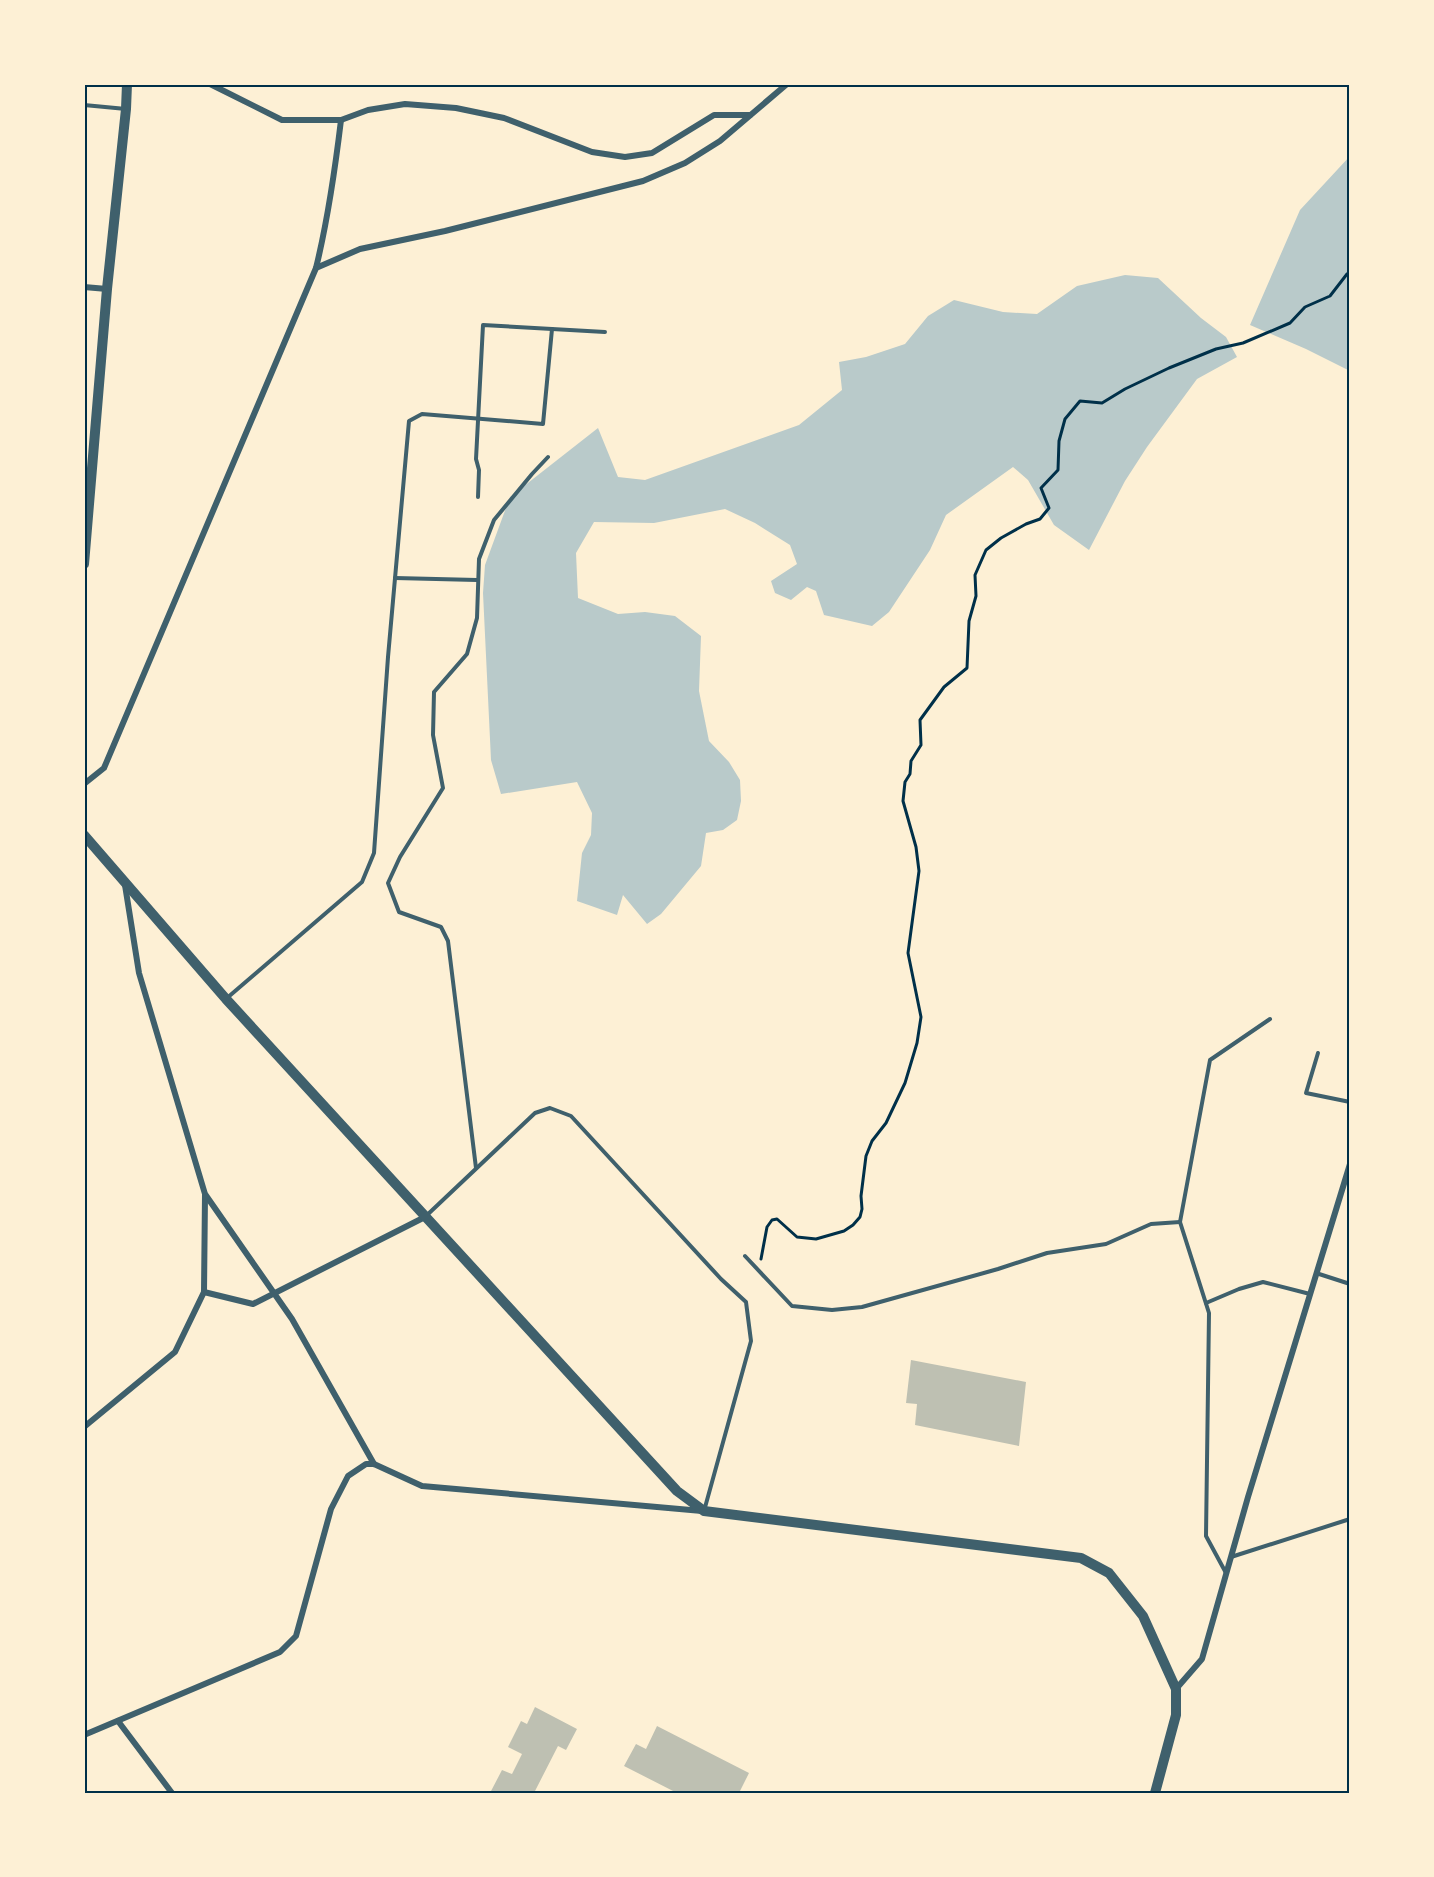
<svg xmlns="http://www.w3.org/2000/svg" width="1434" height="1877" font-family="Mulish,sans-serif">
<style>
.green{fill:#b9caca}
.building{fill:#bec0b2}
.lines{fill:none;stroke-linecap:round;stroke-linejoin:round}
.path{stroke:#003049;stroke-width:3}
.service{stroke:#3f606c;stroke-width:4}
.minor{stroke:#3f606c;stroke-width:6}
.tertiary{stroke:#3f606c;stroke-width:10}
.neatline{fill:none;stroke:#003049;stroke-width:2}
</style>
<rect width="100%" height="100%" fill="#fdf0d5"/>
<g class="green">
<polygon points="1350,156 1350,371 1306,349 1250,325 1300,210"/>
<polygon points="1125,275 1158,278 1201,318 1226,337 1237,357 1197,379 1147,447 1125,481 1089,550 1054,525 1028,480 1013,467 946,515 930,550 889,612 872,626 824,615 816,591 807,587 791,600 775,593 771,581 797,564 790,545 755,523 725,509 654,523 594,522 576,553 578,598 618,614 645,612 675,616 701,636 699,691 709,741 729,762 740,780 741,801 737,820 723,830 706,833 701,866 661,914 647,924 623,895 617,915 577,901 582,853 591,835 592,813 577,782 501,794 491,760 483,593 485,565 510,497 598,428 618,477 645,480 799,425 842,390 839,362 866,357 905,344 928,316 954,300 1003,312 1037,314 1077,286"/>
</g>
<g class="building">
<polygon points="911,1360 1026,1382 1019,1446 915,1425 917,1404 906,1403"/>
<polygon points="535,1707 577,1729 566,1750 558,1746 535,1791 538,1793 490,1793 502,1770 512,1774 522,1754 508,1747 521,1721 527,1724"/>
<polygon points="657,1726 749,1773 739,1793 677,1793 624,1766 636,1744 646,1749"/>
</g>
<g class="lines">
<polyline class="path" points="761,1259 767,1227 772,1220 777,1219 797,1237 816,1239 844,1231 853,1225 860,1217 862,1209 861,1196 866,1156 872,1141 886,1123 905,1083 917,1043 921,1017 908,953 919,871 916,847 903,801 905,782 910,774 911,761 921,745 920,720 944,687 967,668 969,621 976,596 975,575 986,550 1001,538 1026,524 1040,519 1049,508 1041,488 1058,470 1059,441 1065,419 1080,401 1102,403 1125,389 1169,368 1216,349 1243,343 1290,323 1305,307 1330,296 1347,274 1350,273"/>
<g class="service">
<polyline points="84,105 126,109"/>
<polyline points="478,497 479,470 476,459 483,325 605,332"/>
<polyline points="395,578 477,580"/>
<polyline points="227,998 362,882 374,853 388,657 409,421 422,414 543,424 552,329"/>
<polyline points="1318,1053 1306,1093 1350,1102"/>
<polyline points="476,1168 448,941 441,927 399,912 388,883 400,857 443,788 433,735 434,692 467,654 477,618 479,559 494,520 532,474 548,457"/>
<polyline points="426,1216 535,1113 550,1108 571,1116 721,1279 746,1302 751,1341 704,1511"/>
<polyline points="745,1256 792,1306 832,1310 862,1307 998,1269 1047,1253 1106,1244 1151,1224 1180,1222"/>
<polyline points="1316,1273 1350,1284"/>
<polyline points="1206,1303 1239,1289 1263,1282 1310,1294"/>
<polyline points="1231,1557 1350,1519"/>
<polyline points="1226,1573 1206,1536 1209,1313 1180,1222 1210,1060 1270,1019"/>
</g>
<g class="minor">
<polyline points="210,84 282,120 341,120 368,110 405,104 456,108 504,118 592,152 625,157 652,153 714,115 750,115"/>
<path d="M316,268C328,219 335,170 341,120"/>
<polyline points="84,287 107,289"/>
<polyline points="84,784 104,768 316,268 360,249 445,231 643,181 685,163 720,141 787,84"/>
<polyline points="125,885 139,973 205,1194 292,1319 374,1464"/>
<polyline points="204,1292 253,1304 425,1217"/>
<polyline points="84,1427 175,1352 204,1292 205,1195"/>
<polyline points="1176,1689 1202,1659 1248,1497 1350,1164"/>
<polyline points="118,1721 172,1793"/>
<polyline points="84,1735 280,1652 296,1636 331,1509 348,1476 366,1464 374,1464 422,1486 702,1511"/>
</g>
<g class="tertiary">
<polyline points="84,564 107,289 126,109 127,84"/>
<polyline points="84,835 226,999 677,1491 704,1511 1081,1558 1109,1573 1143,1616 1176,1689 1176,1715 1155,1793"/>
</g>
</g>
<rect width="1434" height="1877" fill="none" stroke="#fdf0d5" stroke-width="171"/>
<rect x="86" y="86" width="1262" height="1706" class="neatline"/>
</svg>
